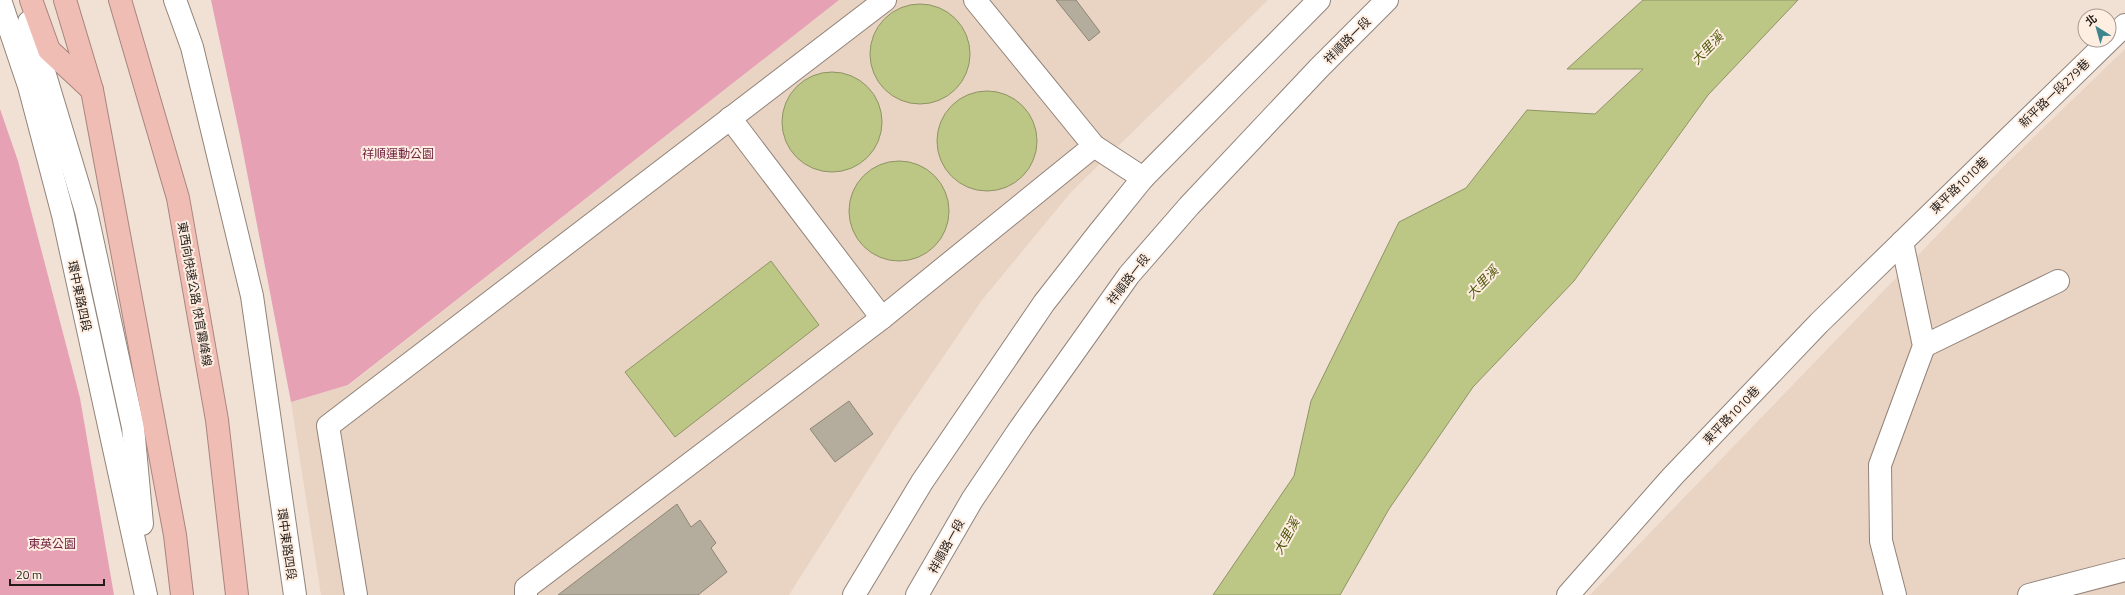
<svg xmlns="http://www.w3.org/2000/svg" width="2125" height="595" font-family="'Titillium Web','Noto Sans TC',sans-serif">
<style>
.built{fill:#e9d3c3}
.green{fill:#e6a1b5}
.water{fill:#bcc785;stroke:#8e9464}
.building{fill:#b4ad9d;stroke:#8d8677}
.lines{fill:none;stroke-linecap:round;stroke-linejoin:round}
.minor-casing{stroke:#928379;stroke-width:24}
.highway-casing{stroke:#a8857e;stroke-width:24}
.minor{stroke:#fff;stroke-width:22}
.highway{stroke:#f0bdb5;stroke-width:22}
.labels{text-anchor:middle;dominant-baseline:central;stroke-width:4;stroke-linejoin:round;paint-order:stroke}
.street-label{font-size:12px;fill:#211c18;stroke:#feeee2}
.park-label{font-size:12px;fill:#6f1e3e;stroke:#feeee2}
.water-label{font-size:13px;font-style:italic;fill:#4e570a;stroke:#feeee2}
</style>
<rect width="100%" height="100%" fill="#f1e1d5"/>
<g class="built">
<polygon points="839,0 1268,0 1072,191 982,300 896,426 789,595 321,595 291,402 349,385"/>
<polygon points="2125,49 2125,595 1590,595 2007,163"/>
</g>
<g class="green">
<polygon points="211,0 839,0 348,385 291,402 240,136"/>
<polygon points="0,109 18,161 80,398 114,595 0,595"/>
</g>
<g class="water">
<polygon points="1643,0 1798,0 1708,95 1574,281 1473,387 1389,509 1340,595 1213,595 1294,476 1311,401 1399,222 1466,188 1527,110 1595,114 1643,69 1567,69"/>
<circle cx="920" cy="54" r="50"/>
<circle cx="832" cy="122" r="50"/>
<circle cx="987" cy="141" r="50"/>
<circle cx="899" cy="211" r="50"/>
<polygon points="771,261 819,325 675,437 625,372"/>
</g>
<g class="building">
<polygon points="1056,0 1076,0 1100,32 1089,41"/>
<polygon points="849,401 873,434 835,462 810,429"/>
<polygon points="677,504 691,527 700,520 716,543 711,548 727,572 698,595 558,595"/>
</g>
<g class="lines">
<defs>
<g id="minor">
<polyline points="0,0 29,86 63,215 146,595"/>
<polyline points="175,0 192,47 252,296 295,595"/>
<polyline points="975,0 1094,146 1143,178"/>
<polyline points="29,22 86,211 133,427 142,524"/>
<polyline points="730,118 882,318"/>
<polyline points="1924,346 2058,281"/>
<polyline points="356,595 328,426 885,0"/>
<polyline points="526,595 526,588 882,318 1094,146"/>
<polyline points="854,595 922,482 1044,303 1097,235 1143,178 1319,0"/>
<polyline points="917,595 972,500 1021,427 1129,275 1189,206 1319,68 1387,0"/>
<polyline points="1568,595 1672,477 1819,323 2125,25"/>
<polyline points="1895,595 1881,541 1880,465 1924,346 1902,242"/>
<polyline points="2029,595 2125,570"/>
</g>
<g id="highway">
<polyline points="31,0 49,50 92,90"/>
<polyline points="65,0 92,90 175,535 182,595"/>
<polyline points="120,0 178,198 217,420 237,595"/>
</g>
</defs>
<use href="#minor" class="minor-casing"/>
<use href="#highway" class="highway-casing"/>
<use href="#minor" class="minor"/>
<use href="#highway" class="highway"/>
</g>
<g class="labels">
<g class="street-label">
<text transform="translate(1347 40) rotate(-45)">祥順路一段</text>
<text transform="translate(2054 93) rotate(-44)">新平路一段279巷</text>
<text transform="translate(1959 185) rotate(-44)">東平路1010巷</text>
<text transform="translate(1128 279) rotate(-52)">祥順路一段</text>
<text transform="translate(195 294) rotate(80)">東西向快速公路 快官霧峰線</text>
<text transform="translate(80 296) rotate(78)">環中東路四段</text>
<text transform="translate(1731 415) rotate(-46)">東平路1010巷</text>
<text transform="translate(287 544) rotate(82)">環中東路四段</text>
<text transform="translate(946 546) rotate(-61)">祥順路一段</text>
</g>
<g class="park-label">
<text x="398" y="153">祥順運動公園</text>
<text x="52" y="543">東英公園</text>
</g>
<g class="water-label">
<text transform="translate(1707 48) rotate(-46)">大里溪</text>
<text transform="translate(1482 282) rotate(-46)">大里溪</text>
<text transform="translate(1286 536) rotate(-61)">大里溪</text>
</g>
</g>
<g transform="translate(2097 28) rotate(323)"><circle r="19" fill="#feeee2" stroke="#a69a91"/>
<path d="M0-3L7 15L0 10L-7 15Z" fill="#3e858c"/>
<text y="-6" font-size="11" font-weight="bold" text-anchor="middle" fill="#211c18">北</text>
</g>
<path d="M10 579v6h94v-6" fill="none" stroke="#211c18" stroke-width="2"/>
<text x="16" y="579" font-size="12" fill="#211c18" stroke="#feeee2" stroke-width="3" paint-order="stroke">20 m</text>
</svg>
